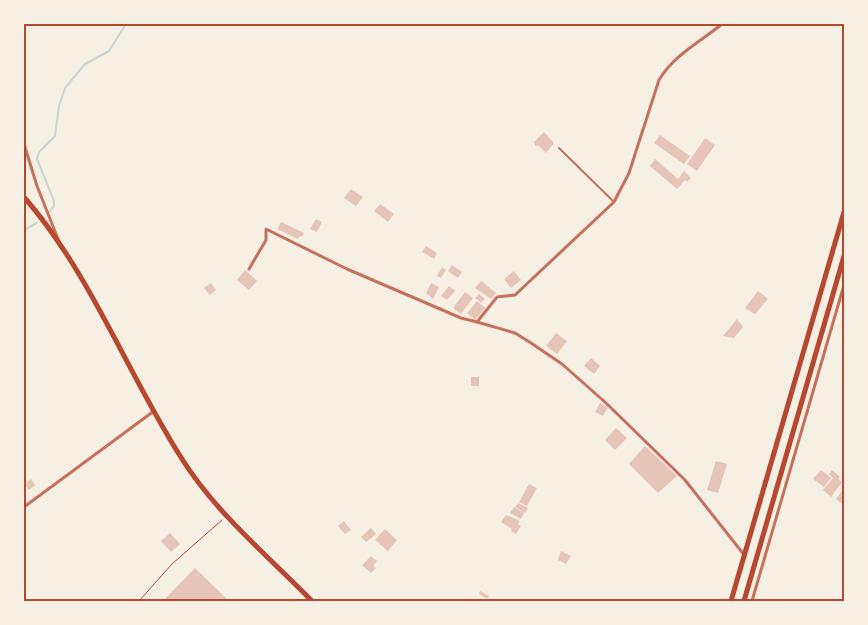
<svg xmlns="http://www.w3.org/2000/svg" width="868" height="625" font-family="Karla,sans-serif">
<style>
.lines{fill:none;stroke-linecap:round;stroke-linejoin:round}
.stream{stroke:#c9d6d2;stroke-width:2}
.building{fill:#e6c5b7}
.path{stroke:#b5482f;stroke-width:1}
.service{stroke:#c5725c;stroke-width:2}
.minor{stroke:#c5725c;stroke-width:3}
.secondary{stroke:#b5482f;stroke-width:5}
.primary{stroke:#b5482f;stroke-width:5}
.neatline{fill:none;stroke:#b5482f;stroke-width:2}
</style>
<rect width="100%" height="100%" fill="#f6efe4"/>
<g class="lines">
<g class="stream">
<polyline points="48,214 54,206 54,201 37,159 39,152 55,136 59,106 65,88 85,64 109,51 126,24"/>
<polyline points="24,230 37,223"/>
</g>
</g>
<g class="building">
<polygon points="544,132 554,143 546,153 539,146 535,146 534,142"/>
<polygon points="660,135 690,156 684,164 654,143"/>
<polygon points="705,138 715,145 697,171 687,164"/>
<polygon points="655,159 678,179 684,171 691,178 687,182 685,180 677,189 650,166"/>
<polygon points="351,189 363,197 356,206 344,198"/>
<polygon points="380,204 394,214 388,222 374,211"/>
<polygon points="316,219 322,222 317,232 310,229"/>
<polygon points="281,222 304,233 302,237 300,236 298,239 277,229"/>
<polygon points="426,246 437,253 434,259 422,252"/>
<polygon points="452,265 462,272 458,278 448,271"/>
<polygon points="442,267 446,270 441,278 437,276"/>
<polygon points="245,270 257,281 249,290 237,280"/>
<polygon points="514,271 521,280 511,288 504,279"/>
<polygon points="481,281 496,293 491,299 475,288"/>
<polygon points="211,283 216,290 210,295 204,288"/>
<polygon points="431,283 439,287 433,299 426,293"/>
<polygon points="449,286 455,291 447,300 441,296"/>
<polygon points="758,291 768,299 755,314 745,308"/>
<polygon points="465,292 473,298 461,314 453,308"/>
<polygon points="479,294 485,299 481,303 475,298"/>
<polygon points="477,301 485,308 475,320 467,313"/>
<polygon points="737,319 743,327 734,338 723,336"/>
<polygon points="556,333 567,341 557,354 546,346"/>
<polygon points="591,358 600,366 594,374 584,366"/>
<rect x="471" y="377" width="8" height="9"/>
<polygon points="600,403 608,407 603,416 595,412"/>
<polygon points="616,428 627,438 615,450 605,440"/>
<polygon points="645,446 677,476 658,493 629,464"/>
<polygon points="716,461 727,464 718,493 707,490"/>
<polygon points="821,470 831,478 824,487 813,479"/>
<polygon points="832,470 840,477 838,479 842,482 831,497 823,490 833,478 829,474"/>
<polygon points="31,479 35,485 29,490 25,484"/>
<polygon points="529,484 537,488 527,506 519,502"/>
<polygon points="844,488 844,503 843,504 836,499"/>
<polygon points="518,503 528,508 525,513 515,507"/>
<polygon points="514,507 524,513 521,519 510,513"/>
<polygon points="506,515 520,521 518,524 521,526 516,534 511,531 512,529 501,522"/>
<polygon points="344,521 351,530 345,534 338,526"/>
<polygon points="371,528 376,534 366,542 361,537"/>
<polygon points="385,529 397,540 388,551 375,540"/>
<polygon points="170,533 180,544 171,552 161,541"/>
<polygon points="561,551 571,556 566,564 558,560"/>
<polygon points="371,556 377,561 373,566 376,568 371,573 362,565"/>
<polygon points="195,568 229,601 163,601"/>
<polygon points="480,591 489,596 487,599 479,594"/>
</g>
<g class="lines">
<polyline class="path" points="139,601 172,564 222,520"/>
<polyline class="service" points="559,148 614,202"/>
<g class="minor">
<polyline points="24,144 37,186 58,239"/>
<path d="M249,269L266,240V229L347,269L461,318L477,322L497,297L515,295L614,202L629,173L659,80C674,55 700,42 722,24"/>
<polyline points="477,322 515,333 531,343 562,364 606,403 685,480 745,556"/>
<polyline points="24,507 154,411"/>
<polyline points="752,601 844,285"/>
</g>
<path class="secondary" d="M24,197C91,274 127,373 182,459C216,513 268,556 312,601"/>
<g class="primary">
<polyline points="731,601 844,212"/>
<polyline points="744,601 844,256"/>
</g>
</g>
<rect width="868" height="625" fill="none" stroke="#f6efe4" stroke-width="50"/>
<rect x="25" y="25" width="818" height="575" class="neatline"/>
</svg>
